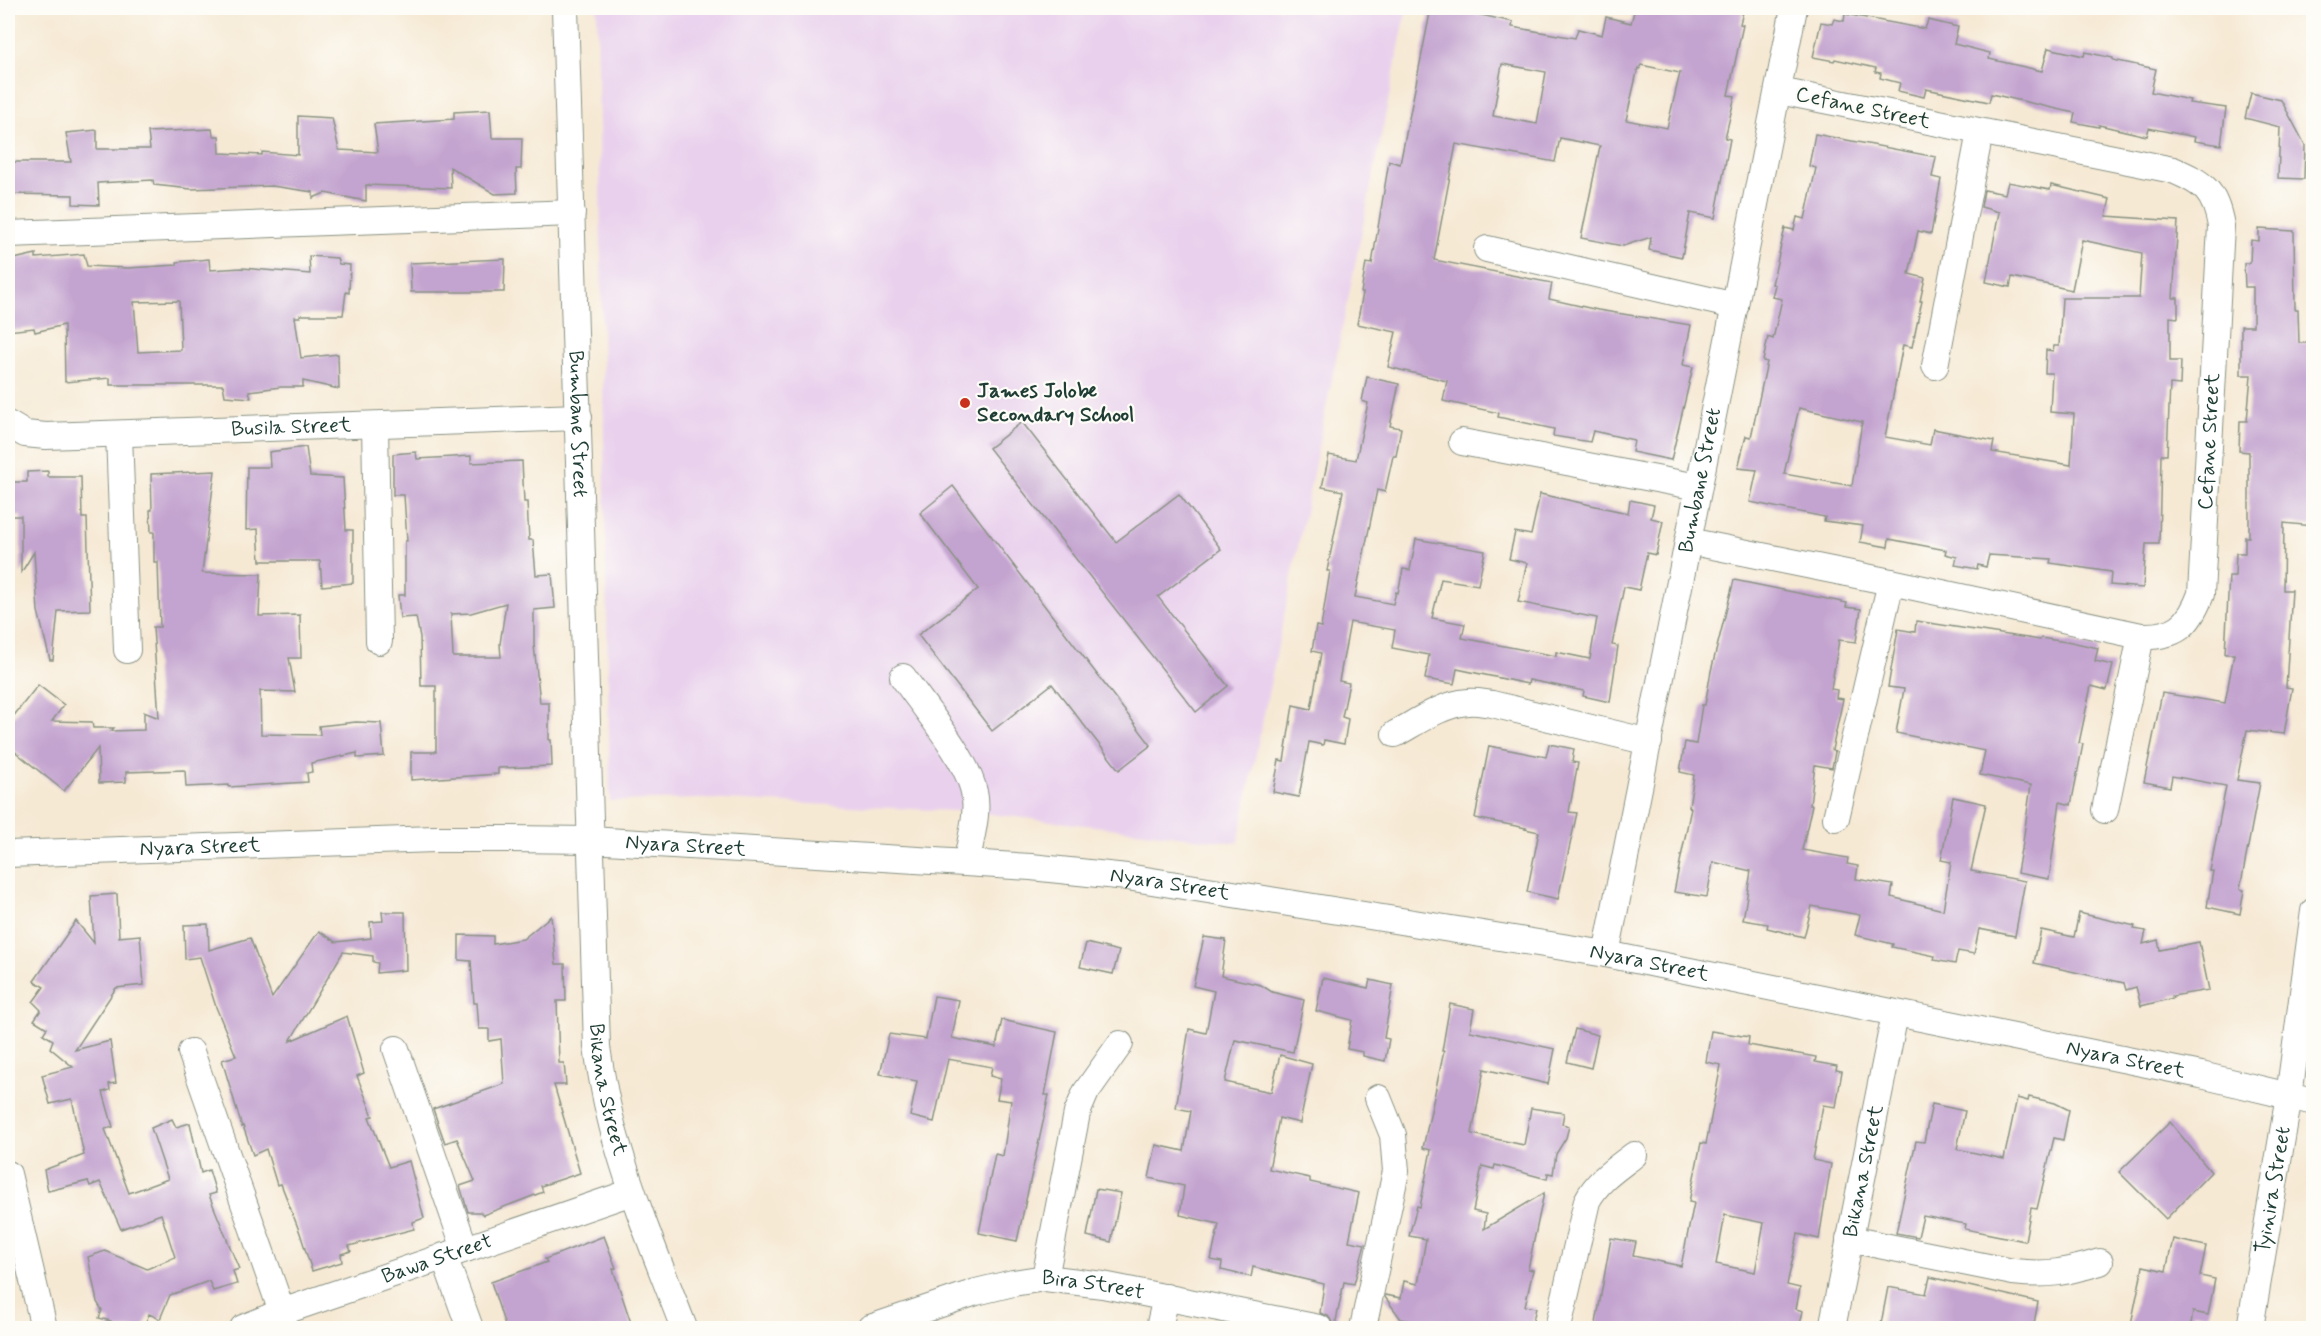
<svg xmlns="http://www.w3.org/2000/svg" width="2321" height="1336" font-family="Mynerve,sans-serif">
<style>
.built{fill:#e9d1ed}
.building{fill:#c3a3cf;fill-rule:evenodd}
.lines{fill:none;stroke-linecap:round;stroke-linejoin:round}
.minor-casing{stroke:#8a9384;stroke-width:28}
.minor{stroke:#fff;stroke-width:26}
.poi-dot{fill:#c8321e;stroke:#fdfcf7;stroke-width:2}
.labels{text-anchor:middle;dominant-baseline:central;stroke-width:4.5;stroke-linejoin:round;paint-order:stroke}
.street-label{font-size:21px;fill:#1f3d34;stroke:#fdfcf7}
.poi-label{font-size:21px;font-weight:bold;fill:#1f3d34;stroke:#fdfcf7;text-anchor:start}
</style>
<rect width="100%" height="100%" fill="#fdfcf7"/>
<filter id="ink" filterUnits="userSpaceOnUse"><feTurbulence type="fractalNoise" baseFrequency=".0167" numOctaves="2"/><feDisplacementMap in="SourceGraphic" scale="12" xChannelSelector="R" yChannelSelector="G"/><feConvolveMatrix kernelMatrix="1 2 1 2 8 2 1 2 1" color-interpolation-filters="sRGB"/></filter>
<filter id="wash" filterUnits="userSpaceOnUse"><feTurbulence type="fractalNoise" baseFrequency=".008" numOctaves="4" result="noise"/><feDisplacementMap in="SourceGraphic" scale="24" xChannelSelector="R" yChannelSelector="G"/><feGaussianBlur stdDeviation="1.35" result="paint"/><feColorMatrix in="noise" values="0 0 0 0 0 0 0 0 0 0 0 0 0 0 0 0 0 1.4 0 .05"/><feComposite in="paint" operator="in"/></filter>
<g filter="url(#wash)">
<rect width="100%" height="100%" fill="#f6e9d4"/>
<polygon class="built" points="597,8 1407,8 1238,843 974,812 702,799 610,801"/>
<g id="blocks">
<g class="building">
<path d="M1431,8H1473L1472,13L1513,22L1512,27L1575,38L1578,29L1602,35L1606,17L1631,23L1635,8H1744L1740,24L1743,25L1728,95L1735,96L1725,138L1730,139L1715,218L1690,213L1682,257L1649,250L1651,237L1623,246L1581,238L1600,146L1560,138L1555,162L1456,144L1434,260L1552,283L1549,299L1598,310L1691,325L1683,365L1693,367L1671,460L1632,452L1634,440L1593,431L1590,442L1553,436L1554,429L1498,417L1499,413L1443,401L1447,381L1388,367L1396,332L1357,324L1363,293H1361L1366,263L1372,264L1389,161L1400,164ZM1502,64L1546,72L1537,124L1493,116ZM1641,65L1680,73L1667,128L1626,120L1638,68L1640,69Z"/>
<polygon points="1845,14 1925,29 1928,20 1958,27 1954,44 1990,53 1989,59 2042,71 2048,48 2084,56 2085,52 2113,58 2113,60 2156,69 2151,92 2190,100 2189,103 2226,108 2221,145 2194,141 2195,137 2149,128 2147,136 2099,125 2099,127 2073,122 2075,113 1991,94 1989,102 1926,89 1924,97 1898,91 1900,83 1880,78 1881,73 1875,72 1876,68 1835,59 1834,61 1813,57 1821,22 1832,24 1834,19 1844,21"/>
<polygon points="2251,93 2281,100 2305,145 2304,179 2278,178 2280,127 2245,118"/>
<polygon points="490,110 492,138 522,138 521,169 516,169 517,193 495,194 450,167 451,188 366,185 366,201 325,193 313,198 313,192 272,186 191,189 154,185 153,180 98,183 99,205 73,204 73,195 8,194 8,162 71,162 66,133 97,130 97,149 150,149 148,132 212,129 213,136 219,136 220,153 262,155 262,152 298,155 298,116 332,118 339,150 378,152 374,124 454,119 454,112"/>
<path d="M1815,134L1936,157L1932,177L1941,179L1931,234L1918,231L1909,274L1925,278L1920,301H1922L1912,347L1903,345L1885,437L1930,445L1933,429L1994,441L1992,452L2071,465L2074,414L2050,412L2052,373H2045L2046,350L2053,351L2054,346H2059L2062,298H2139L2142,253L2082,240L2072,290L2012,277L2010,287L1986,282L1999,212L1981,207L1984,190L2005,194L2008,182L2050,190L2051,185L2110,199L2106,216L2178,221L2173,298H2178V318L2170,317V361H2181L2180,385L2170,384L2167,455H2161L2159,544H2146L2143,588L2110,585L2111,572L2050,563L2051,559L1989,555L1986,567L1978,565L1977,569L1955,565L1957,557L1945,554L1946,550L1889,539L1888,547L1860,542L1863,526L1824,521L1825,517L1750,502L1757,470L1738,468L1746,436L1751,437L1767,362L1763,361L1768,337L1773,339L1782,299L1772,297L1775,285L1772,284L1785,228L1794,230L1797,217L1805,219L1816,168L1809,166ZM1799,408L1862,422L1852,486L1784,474Z"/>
<polygon points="2259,229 2294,231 2295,309 2298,309 2299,343 2313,343 2313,526 2284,523 2283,590 2292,590 2286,687 2292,688 2284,734 2247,730 2237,780 2260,783 2240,889 2244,890 2240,914 2207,907 2213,871 2210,871 2226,786 2172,776 2170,787 2144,782 2162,693 2225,703 2234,654 2225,654 2229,576 2235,576 2236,553 2245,553 2245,537 2249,537 2249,452 2239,451 2240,421 2247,421 2251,375 2241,375 2241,326 2253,326 2253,287 2245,287 2244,263 2250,263 2251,240 2259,241"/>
<path d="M36,254V258L84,254L87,266L128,268L177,265V262L209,259L210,270L242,268L310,274L309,256L337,258L339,264L350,265L349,293L346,292L343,315H300V317H295L301,358L338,354L339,389L303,381V387H281L249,391L251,398L225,396L223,385H110V378L65,382L64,325L35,332L34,328L8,331V265L10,260ZM179,301L181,350L138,352L134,302Z"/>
<polygon points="505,259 504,292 411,292 410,263"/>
<polygon points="1367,377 1399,384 1390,426 1401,428 1396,456 1393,456 1385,492 1377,490 1355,597 1393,604 1396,592 1398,593 1403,569 1410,570 1416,539 1485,551 1478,585 1441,579 1432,618 1465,624 1462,638 1556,656 1556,652 1590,659 1597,618 1518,602 1527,563 1509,559 1515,532 1531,535 1540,494 1628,513 1630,500 1654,505 1651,518 1663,521 1656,555 1647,553 1639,590 1624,587 1612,645 1618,646 1610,702 1583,696 1584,691 1529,680 1528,684 1457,669 1454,684 1425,679 1429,655 1392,648 1395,630 1350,622 1339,681 1349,683 1342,717 1348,719 1344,744 1324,740 1323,745 1309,742 1299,797 1273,792 1279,760 1284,761 1293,705 1311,709 1321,653 1312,651 1316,626 1321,627 1330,571 1327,571 1343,491 1322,487 1329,455 1356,460 1368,403 1362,401"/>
<polygon points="1022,422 1116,542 1179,494 1221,549 1158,597 1228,686 1196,712 989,448"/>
<polygon points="306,447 310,476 343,478 346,530 353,530 353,583 322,586 320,561 260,561 258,529 246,530 247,467 270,467 269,452"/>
<path d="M416,452L417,459L471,456V463L522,461L524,502H527L529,540H533L536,575L552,574L555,608L534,610V645L540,703H549V740H551L552,766L498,768V774L411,780V752H436V686H421L420,637L416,617L400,618L398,595H405V541H407L404,495H393V454ZM506,603L500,644L501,657H453L451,614L471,613Z"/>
<polygon points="48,471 48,477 81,477 82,518 87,518 90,610 58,611 53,660 50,660 38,611 34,552 21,573 21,516 8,516 9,482 27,482 27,472"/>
<polygon points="215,471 202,573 261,574 259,616 300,615 301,658 289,658 295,692 260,691 261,734 320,735 319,726 356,722 381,723 384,756 357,758 357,753 311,763 312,772 307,773 308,782 229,787 229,785 186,787 185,770 126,772 126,782 99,783 98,748 64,791 8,746 8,723 38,685 64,705 52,721 92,722 93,728 114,728 111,731 144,730 144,712 159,718 153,627 160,627 158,562 154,562 154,532 151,532 150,510 152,510 151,474"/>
<polygon points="953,486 1151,745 1119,770 1052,684 992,731 918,635 978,589 920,513"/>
<polygon points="1734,580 1847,603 1846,607 1861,609 1856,642 1839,640 1831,689 1837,690 1836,698 1843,699 1832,750 1835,752 1832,768 1815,765 1810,805 1812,805 1802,850 1848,858 1847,864 1858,866 1856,879 1893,885 1891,897 1943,910 1951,862 1941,860 1953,797 1986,804 1971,871 2025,881 2015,936 1979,929 1974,954 1958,951 1955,964 1934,960 1935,956 1892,947 1893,944 1855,935 1860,915 1812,906 1804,937 1767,928 1768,924 1743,920 1751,871 1713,862 1707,897 1674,892 1691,808 1689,807 1694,775 1680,772 1685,742 1696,744 1702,705 1705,705 1711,671"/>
<polygon points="1916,621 2040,640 2041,638 2066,642 2067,641 2098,648 2095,661 2113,665 2107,690 2091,686 2079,743 2083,744 2071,805 2060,802 2049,879 2017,873 2021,849 2022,849 2031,785 1980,775 1985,751 1896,733 1904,689 1888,687 1898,629 1915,632"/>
<polygon points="1549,744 1574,749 1572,762 1578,763 1569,812 1577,813 1558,899 1527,892 1539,832 1525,829 1526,828 1475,818 1489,746 1546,757"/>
<polygon points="117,894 119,937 140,935 144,985 116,988 75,1050 110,1041 116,1083 109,1084 110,1090 103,1092 113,1127 105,1129 129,1193 168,1179 151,1128 172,1119 176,1127 190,1123 201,1173 209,1170 216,1193 209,1195 239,1269 233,1271 237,1284 213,1291 209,1281 170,1295 160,1319 149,1314 143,1329 108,1329 111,1321 99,1318 102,1310 97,1302 88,1257 105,1251 147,1269 175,1257 161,1214 121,1229 100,1182 90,1186 88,1181 48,1191 44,1170 84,1155 72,1099 50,1104 42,1075 73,1067 50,1048 53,1040 43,1034 47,1028 34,1020 41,1010 33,1002 44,987 34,981 76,921 94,943 91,896"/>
<polygon points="382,912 405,912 406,970 377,973 378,963 373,962 373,956 343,952 290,1041 347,1016 364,1073 357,1076 373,1116 369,1117 389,1167 409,1161 424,1218 413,1222 414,1229 349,1246 351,1251 341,1254 342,1262 312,1271 300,1233 281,1184 277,1185 266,1149 253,1155 243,1126 242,1127 222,1060 236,1056 216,1007 200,957 185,959 184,925 208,924 209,950 250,938 272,998 319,931 336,942 371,938 370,922 383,921"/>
<polygon points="2079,913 2135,926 2134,929 2146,931 2143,944 2158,940 2160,950 2199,942 2209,990 2172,996 2173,998 2141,1006 2136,987 2126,990 2124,983 2034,963 2041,930 2074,937"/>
<polygon points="551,916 556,964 565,964 566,1001 557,1001 559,1063 564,1063 566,1085 554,1085 580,1173 541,1186 543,1192 483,1215 480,1212 468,1212 460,1186 475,1181 457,1139 445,1143 433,1109 504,1084 501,1039 489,1041 489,1029 479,1029 477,1003 474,1003 471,961 459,960 459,935 493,936 493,944 523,939"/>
<polygon points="1204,937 1226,940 1221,976 1261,985 1272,992 1304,1000 1293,1052 1235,1040 1225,1082 1271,1092 1280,1055 1312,1064 1300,1123 1279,1118 1269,1169 1310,1178 1310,1182 1359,1193 1349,1241 1365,1244 1354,1284 1344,1282 1335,1326 1328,1316 1320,1313 1324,1284 1253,1267 1251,1277 1221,1270 1222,1262 1211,1260 1219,1224 1180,1215 1184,1186 1149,1178 1156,1145 1184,1151 1191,1111 1176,1108 1189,1029 1206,1033 1214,991 1193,986"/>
<polygon points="1086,943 1119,951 1113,974 1080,967"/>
<polygon points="1323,978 1368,988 1370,980 1393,985 1384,1038 1389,1039 1385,1061 1363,1056 1363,1052 1347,1049 1352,1020 1316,1011"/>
<polygon points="934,996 959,1000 952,1038 996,1047 1002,1020 1057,1032 1045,1095 1049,1095 1017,1241 979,1233 995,1154 1003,1156 1011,1101 997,1099 1001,1079 990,1076 992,1067 948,1059 934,1122 910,1116 917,1081 880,1074 889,1034 926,1039"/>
<polygon points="1450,1004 1474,1009 1470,1031 1555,1049 1548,1084 1484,1069 1472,1134 1524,1145 1531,1108 1564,1113 1562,1124 1569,1126 1566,1138 1556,1154 1553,1174 1548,1173 1547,1179 1495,1165 1494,1169 1482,1166 1473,1211 1486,1214 1484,1229 1544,1193 1528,1269 1533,1270 1525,1306 1536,1308 1531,1329 1455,1329 1401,1319 1385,1297 1385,1295 1401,1298 1404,1281 1418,1284 1426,1239 1409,1236 1417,1206 1420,1207 1431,1150 1423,1148 1444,1051 1442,1051"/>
<polygon points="1575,1029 1598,1035 1591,1068 1567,1062"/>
<path d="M1711,1031L1749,1037L1748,1045L1816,1057L1815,1062L1837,1066L1836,1070L1842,1071L1836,1107L1823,1105L1813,1160L1831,1164L1819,1239L1798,1234L1787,1285L1800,1288L1796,1309L1803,1311L1799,1329H1595L1611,1238L1636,1242L1633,1256L1681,1266L1694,1203L1689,1202L1701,1143L1706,1144L1721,1065L1706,1062ZM1725,1215L1764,1223L1755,1272L1716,1264Z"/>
<polygon points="2029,1097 2055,1103 2069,1110 2063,1140 2054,1138 2037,1209 2031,1208 2025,1241 1965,1229 1966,1224 1923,1216 1918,1237 1896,1233 1916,1141 1924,1142 1932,1104 1965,1111 1957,1149 2004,1159 2017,1098 2028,1101"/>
<polygon points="2170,1122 2211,1172 2166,1219 2119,1172"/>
<polygon points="1096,1189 1121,1193 1111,1242 1087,1236"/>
<polygon points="604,1236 616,1268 613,1269 633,1329 506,1329 491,1282 547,1262 545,1259"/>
<polygon points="2173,1239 2206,1246 2200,1276 2215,1279 2208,1315 2193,1312 2190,1329 2130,1329 2143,1266 2166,1271"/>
<polygon points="1930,1277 2038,1302 2033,1329 1880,1329 1888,1287 1926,1294"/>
</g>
</g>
</g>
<g filter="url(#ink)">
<use href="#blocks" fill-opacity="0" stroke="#8a9384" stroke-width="1.5"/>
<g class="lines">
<defs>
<g id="minor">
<path id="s1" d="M565,8L597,1047C602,1081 608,1114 618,1146C636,1208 661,1268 684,1328"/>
<polyline points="8,234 572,213"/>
<polyline points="1487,249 1735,306"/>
<polyline points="1935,366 1980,132"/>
<path id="s2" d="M8,424L25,434L46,436L579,417"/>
<polyline points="375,425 379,641"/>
<polyline points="119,434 127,650"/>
<polyline points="1462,442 1698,487"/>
<path id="s3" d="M1688,541L1891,582L2141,636C2176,637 2189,626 2201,594L2221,226C2215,191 2204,183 2173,170L1779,91"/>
<path d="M903,677C923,706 967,758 974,792C979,813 970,840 967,861"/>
<path d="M1395,734C1417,722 1442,704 1468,702C1476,701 1484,703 1492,704L1649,742"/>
<polyline points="2105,810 2141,636"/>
<polyline points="1836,818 1891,582"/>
<path id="s4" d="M8,854L435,839H511L590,840L1031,867L1127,877L1606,954L2201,1075L2314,1102"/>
<path id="s5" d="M1606,954L1794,8"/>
<polyline points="396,1049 465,1249"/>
<polyline points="191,1052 282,1312"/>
<polyline points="8,1174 44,1328"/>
<path d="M1849,1239L2013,1272C2050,1276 2065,1272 2100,1262"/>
<polyline points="444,1256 470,1328"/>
<polyline points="1045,1278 1077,1113 1086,1092 1120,1044"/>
<path id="s6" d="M243,1328L282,1312L632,1192"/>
<path id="s7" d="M870,1328L976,1292L1013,1283L1045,1278L1103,1285L1319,1328"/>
<polyline points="1159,1328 1166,1297"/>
<polyline points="1363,1328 1396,1171 1393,1135 1378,1098"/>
<path d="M1558,1328L1587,1201C1598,1180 1616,1169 1634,1155"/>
<path id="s8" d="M1832,1328L1895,1014"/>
<path id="s9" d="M2250,1328L2289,1096L2314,911"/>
</g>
</defs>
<use href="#minor" class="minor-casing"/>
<use href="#minor" class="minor"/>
</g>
</g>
<circle class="poi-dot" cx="965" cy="403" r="6"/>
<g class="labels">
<g class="street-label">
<text transform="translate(1863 108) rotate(12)">Cefane Street</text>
<text stroke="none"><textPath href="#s1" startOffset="416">Bumbane Street</textPath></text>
<text stroke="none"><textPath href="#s2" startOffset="286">Busila Street</textPath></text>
<text stroke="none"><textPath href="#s3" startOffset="696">Cefane Street</textPath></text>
<text stroke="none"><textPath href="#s5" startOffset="483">Bumbane Street</textPath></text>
<text stroke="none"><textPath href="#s4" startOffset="678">Nyara Street</textPath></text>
<text stroke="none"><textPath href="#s4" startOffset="192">Nyara Street</textPath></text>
<text stroke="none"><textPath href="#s4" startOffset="1164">Nyara Street</textPath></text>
<text stroke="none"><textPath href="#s4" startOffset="1650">Nyara Street</textPath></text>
<text stroke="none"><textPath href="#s4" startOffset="2136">Nyara Street</textPath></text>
<text stroke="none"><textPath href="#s1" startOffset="1083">Bikana Street</textPath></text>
<text stroke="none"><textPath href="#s8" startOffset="160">Bikana Street</textPath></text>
<text stroke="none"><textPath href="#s9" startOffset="140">Tyinira Street</textPath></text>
<text stroke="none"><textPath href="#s6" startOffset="206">Bawa Street</textPath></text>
<text stroke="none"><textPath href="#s7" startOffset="231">Bira Street</textPath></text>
</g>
<g class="poi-label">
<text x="977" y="391">James Jolobe<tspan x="977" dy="24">Secondary School</tspan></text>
</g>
</g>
<rect width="2321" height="1336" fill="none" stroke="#fdfcf7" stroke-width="30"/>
</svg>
